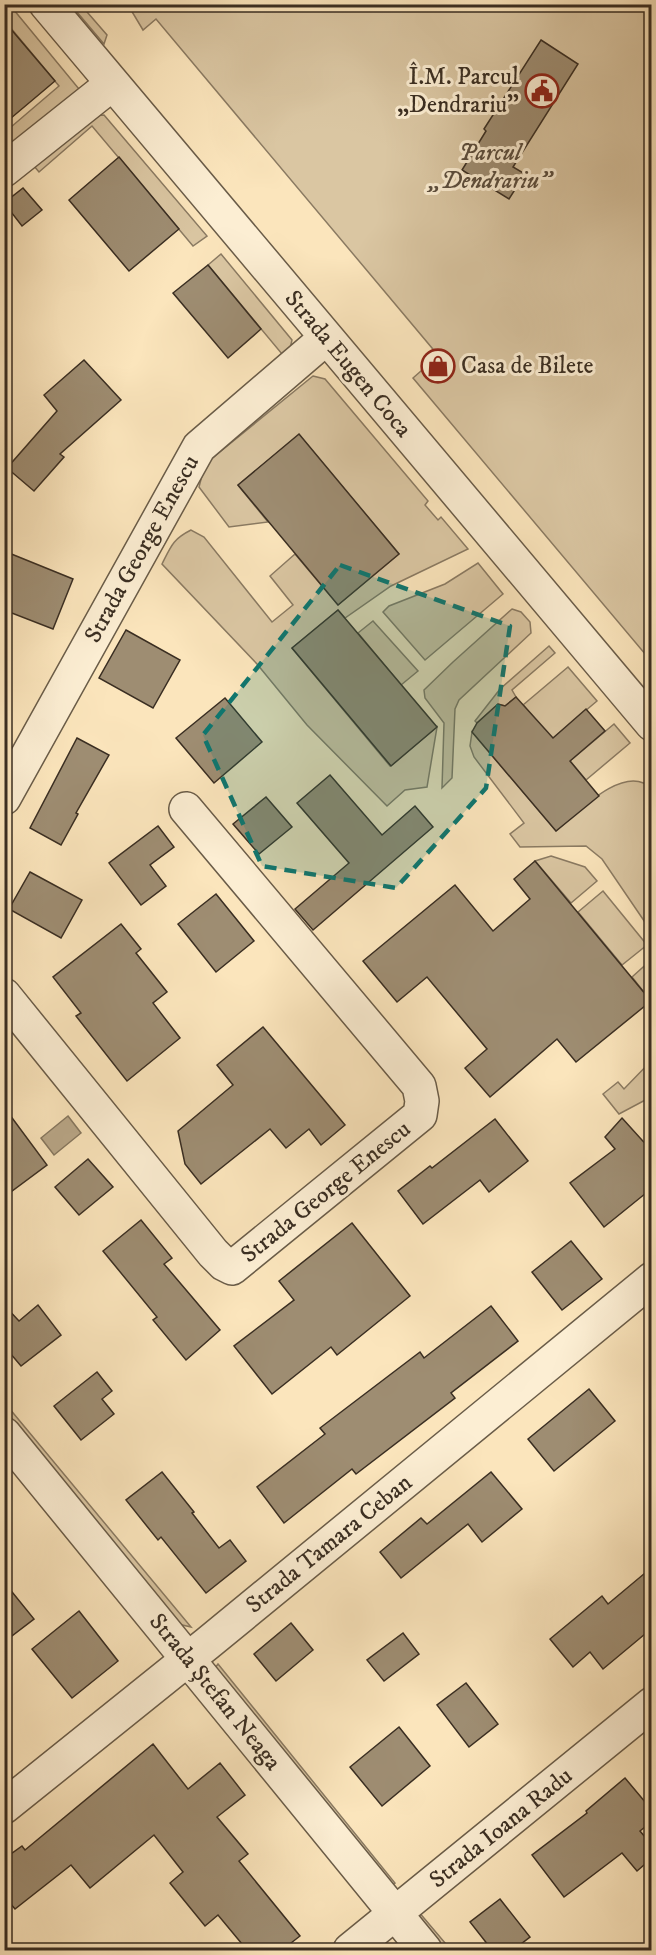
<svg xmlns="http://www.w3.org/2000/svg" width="656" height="1955" font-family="'IM FELL DW Pica',serif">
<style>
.green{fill:#dac6a2;stroke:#8a7a62;stroke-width:1.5}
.water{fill:#b9a788;stroke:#86775f;stroke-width:1.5}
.building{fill:#9e8d72;stroke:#3a2e22;stroke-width:1.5}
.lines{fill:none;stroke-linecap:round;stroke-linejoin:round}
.minor-casing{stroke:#6a5c48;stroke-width:36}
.tertiary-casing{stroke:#6a5c48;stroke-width:36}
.minor{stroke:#fceed3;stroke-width:33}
.tertiary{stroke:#fceed3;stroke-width:33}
.marked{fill:#0f766e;fill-opacity:0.2;stroke:#0f766e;stroke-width:4.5;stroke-dasharray:12 8;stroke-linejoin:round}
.labels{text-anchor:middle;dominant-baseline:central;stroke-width:6;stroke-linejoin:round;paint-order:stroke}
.poi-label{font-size:24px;fill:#3a2e22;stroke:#fceed3;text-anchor:end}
.park-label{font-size:24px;font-style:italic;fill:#5a4c3c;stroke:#fceed3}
.street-label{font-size:24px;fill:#3a2e22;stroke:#fceed3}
</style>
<rect width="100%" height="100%" fill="#fbe5bc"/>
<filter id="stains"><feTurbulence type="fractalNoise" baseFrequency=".00333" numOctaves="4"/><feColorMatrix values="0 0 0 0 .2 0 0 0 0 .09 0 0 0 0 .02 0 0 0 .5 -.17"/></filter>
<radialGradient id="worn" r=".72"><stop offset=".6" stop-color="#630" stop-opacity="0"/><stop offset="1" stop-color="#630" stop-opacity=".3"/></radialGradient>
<g class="green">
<polygon points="9,4 79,89 74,96 5,153 4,133 59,86 5,21 5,5"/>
<polygon points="71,5 81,5 107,35 104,44"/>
<polygon points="128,5 651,5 651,661 413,378 438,356 437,354 156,19 143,30"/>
<polygon points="104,115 207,236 193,246 92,126 39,172 34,166 92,116"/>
<polygon points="221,254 292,340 288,358 282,354 208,265"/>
<path d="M313,376L325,379L428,501L425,505L438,520L441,517L468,549L391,586L345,618L338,610L292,648L390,766L437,727L427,787L405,790L387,806L307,725L257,664L162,564C171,546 173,539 191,530L204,537L272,622L293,605L270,576L295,554L338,605L399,554L299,435L238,485L268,522L229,527L199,487L205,464Z"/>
<polygon points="478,563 503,594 425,660 383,612 389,606 445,584"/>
<polygon points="512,609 521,612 530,622 531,633 459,700 455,709 452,778 442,788 444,723 425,698 424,690 453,662"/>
<polygon points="373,621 418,671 401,685 358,633"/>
<polygon points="549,646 555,653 512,690 516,697 505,706 498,704 477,723 475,721 500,689"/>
<polygon points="568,667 597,701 552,739 523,705"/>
<polygon points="614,724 630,743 586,780 570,761"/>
<path d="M472,732L556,831C576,814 625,761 652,789L651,931L602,859L586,846L520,847L510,834L524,823L474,757L470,746Z"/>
<polygon points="551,856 585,867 597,881 571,903 535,861"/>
<polygon points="603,891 647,945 622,965 578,912"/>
<polygon points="651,960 651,1001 632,977"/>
<polygon points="651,1061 651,1097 619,1114 603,1094 618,1082 624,1089"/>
<polygon points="4,1402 191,1627 178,1624 5,1414"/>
<polygon points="218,1664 395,1883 391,1886 215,1668"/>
<polygon points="418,1911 451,1950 442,1950 413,1915"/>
</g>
<polygon class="water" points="68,1116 81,1133 54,1155 41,1138"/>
<g class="building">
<polygon points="4,21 55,81 4,124"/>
<polygon points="541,40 578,64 513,167 525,174 509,199 462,170 486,131 484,129"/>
<polygon points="119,157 179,229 129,271 69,200"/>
<polygon points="23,188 42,210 22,226 4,203"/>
<polygon points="208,265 261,329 228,358 173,293"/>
<polygon points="84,360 121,400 60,454 64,457 34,491 7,468 57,411 44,395"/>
<polygon points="299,434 399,554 338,605 238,485"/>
<polygon points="4,551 73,579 53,629 4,610"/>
<polygon points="338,610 437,727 391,766 292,648"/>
<polygon points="126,630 180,660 153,708 99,678"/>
<polygon points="516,697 553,738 586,709 605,731 570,761 599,796 556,831 472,732 477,723 498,704 505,706"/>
<polygon points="225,698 262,742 214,783 176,738"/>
<polygon points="77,738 109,755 76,813 78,814 61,845 30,828"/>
<polygon points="330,775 382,835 415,806 433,827 313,930 295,909 349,863 297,803"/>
<polygon points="266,797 292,827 259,854 233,824"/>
<polygon points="158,826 174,847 150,865 166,886 141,905 109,863"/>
<polygon points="535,861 651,1001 576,1062 557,1039 490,1097 465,1068 487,1049 427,977 397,1002 363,961 455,885 493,931 530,899 514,879"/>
<polygon points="30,872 82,900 61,938 9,909"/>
<polygon points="216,894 254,941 216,972 178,924"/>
<polygon points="121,924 141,949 136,953 167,992 153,1003 180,1038 127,1081 76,1016 81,1013 53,977"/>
<polygon points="263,1027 345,1125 321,1145 309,1129 286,1148 270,1129 201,1184 185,1164 178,1131 233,1085 217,1065"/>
<polygon points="4,1107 47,1165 4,1197"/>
<polygon points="622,1118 651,1150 651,1189 604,1227 570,1183 615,1149 605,1137"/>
<polygon points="495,1119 528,1161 489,1192 480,1180 423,1224 398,1191 430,1166 432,1168"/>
<polygon points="88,1159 113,1187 79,1215 55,1187"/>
<polygon points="141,1220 172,1258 164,1264 220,1330 186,1360 153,1320 157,1317 103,1251"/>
<polygon points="352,1223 410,1296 337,1355 331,1347 272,1394 234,1346 294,1300 279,1281"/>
<polygon points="571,1241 602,1279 562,1310 532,1272"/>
<polygon points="4,1305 19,1321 38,1305 61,1335 21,1366 4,1346"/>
<polygon points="491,1306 518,1341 451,1393 455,1398 356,1474 352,1469 284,1523 257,1487 325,1434 320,1428 420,1352 424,1358"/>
<polygon points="97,1372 112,1391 102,1399 114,1414 81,1440 54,1406"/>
<polygon points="589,1389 615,1421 554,1471 528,1439"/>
<polygon points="162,1472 194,1512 192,1513 219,1548 230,1540 246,1561 206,1593 161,1537 158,1540 126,1500"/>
<polygon points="491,1472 522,1509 482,1542 468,1524 401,1578 380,1552 421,1518 427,1524"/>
<polygon points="651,1568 651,1629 603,1669 590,1652 573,1667 550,1639 602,1596 608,1604"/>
<polygon points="4,1582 34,1619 4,1642"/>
<polygon points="79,1611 118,1661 72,1698 32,1649"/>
<polygon points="291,1623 313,1650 276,1681 254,1654"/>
<polygon points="403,1633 419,1654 384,1681 367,1660"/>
<polygon points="466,1683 498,1724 469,1747 437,1705"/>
<polygon points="399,1727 430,1766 382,1806 350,1767"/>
<polygon points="153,1744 188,1789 220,1763 245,1795 217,1817 248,1854 239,1861 300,1936 282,1950 247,1950 218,1915 205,1926 170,1883 183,1872 154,1835 90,1888 71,1865 15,1909 4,1896 4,1859 22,1846 25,1850"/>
<polygon points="625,1778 651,1809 651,1822 640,1831 651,1844 651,1859 637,1871 622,1853 564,1897 532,1855 587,1813 586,1811"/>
<polygon points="500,1899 530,1937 513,1950 492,1950 470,1922"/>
</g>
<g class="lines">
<defs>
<g id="minor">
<polyline points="4,170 112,84"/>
<polyline points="4,798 199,447 326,338"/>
<polyline points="4,995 213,1253 224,1264 232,1268 420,1115 422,1101 419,1086 186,809"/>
<polyline points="4,1434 425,1950"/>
<polyline points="4,1807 208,1643 652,1279"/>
<polyline points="350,1950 652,1704"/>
</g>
<polyline id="tertiary" points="46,4 652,724"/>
</defs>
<use href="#minor" class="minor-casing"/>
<use href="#tertiary" class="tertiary-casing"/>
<use href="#minor" class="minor"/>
<use href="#tertiary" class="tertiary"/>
</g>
<path class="marked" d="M340,565L510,626L486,788L396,888L262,866L203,735Z"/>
<defs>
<symbol id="civic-ring" viewBox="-11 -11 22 22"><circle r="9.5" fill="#fceed3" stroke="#8f2418" stroke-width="1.5"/><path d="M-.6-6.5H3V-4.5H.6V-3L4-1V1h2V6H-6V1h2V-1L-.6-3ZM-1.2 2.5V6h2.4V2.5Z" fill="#8f2418"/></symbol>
<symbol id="shop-ring" viewBox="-11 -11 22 22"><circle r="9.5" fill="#fceed3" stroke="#8f2418" stroke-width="1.5"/><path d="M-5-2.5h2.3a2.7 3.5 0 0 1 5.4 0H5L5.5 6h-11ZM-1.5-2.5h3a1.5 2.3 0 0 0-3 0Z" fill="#8f2418"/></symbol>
</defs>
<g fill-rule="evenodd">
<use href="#civic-ring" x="523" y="72" width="38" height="38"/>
<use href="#shop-ring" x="419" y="347" width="38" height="38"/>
</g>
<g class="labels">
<g class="poi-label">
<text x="519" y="77">Î.M. Parcul<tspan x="519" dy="28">„Dendrariu”</tspan></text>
<text x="461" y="366" text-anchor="start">Casa de Bilete</text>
</g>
<g class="park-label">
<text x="490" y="153">Parcul<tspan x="490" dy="28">„Dendrariu”</tspan></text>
</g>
<g class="street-label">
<text transform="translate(348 364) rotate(50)">Strada Eugen Coca</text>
<text transform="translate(142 549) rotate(-61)">Strada George Enescu</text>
<text transform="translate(326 1192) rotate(-39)">Strada George Enescu</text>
<text transform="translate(329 1544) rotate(-39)">Strada Tamara Ceban</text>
<text transform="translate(215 1692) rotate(51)">Strada Ștefan Neaga</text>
<text transform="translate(501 1828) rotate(-39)">Strada Ioana Radu</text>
</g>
</g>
<rect width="656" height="1955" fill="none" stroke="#fbe5bc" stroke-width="24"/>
<rect x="6" y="6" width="644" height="1943" fill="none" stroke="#3a2e22" stroke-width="3"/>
<rect x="12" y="12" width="632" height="1931" fill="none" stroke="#3a2e22" stroke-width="1.5"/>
<rect width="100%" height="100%" filter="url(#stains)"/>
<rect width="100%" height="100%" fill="url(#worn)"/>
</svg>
